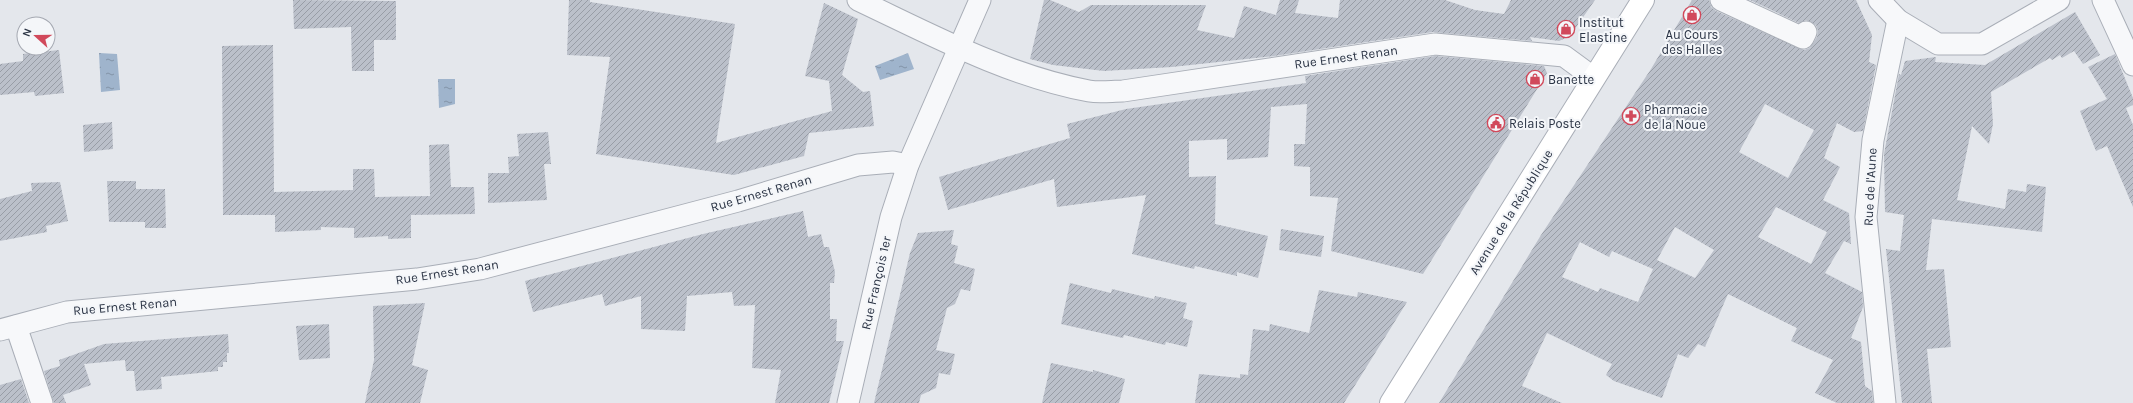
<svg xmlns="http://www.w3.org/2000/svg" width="2133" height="403" font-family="Karla,sans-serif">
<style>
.water{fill:url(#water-ripples)}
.building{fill:url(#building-hatch);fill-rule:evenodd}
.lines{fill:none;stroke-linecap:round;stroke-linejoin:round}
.street-casing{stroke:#a9aeb7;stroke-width:23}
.secondary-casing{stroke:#a9aeb7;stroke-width:24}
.street{stroke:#f7f8fa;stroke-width:21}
.secondary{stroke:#fff;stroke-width:22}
.labels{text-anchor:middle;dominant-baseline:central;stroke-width:4;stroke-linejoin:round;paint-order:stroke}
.poi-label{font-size:13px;fill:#2b3445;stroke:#f4f6f9;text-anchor:start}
.street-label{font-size:13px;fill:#2b3445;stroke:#f4f6f9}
</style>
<defs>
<pattern id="water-ripples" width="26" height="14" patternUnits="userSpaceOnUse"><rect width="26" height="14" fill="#9fb4cc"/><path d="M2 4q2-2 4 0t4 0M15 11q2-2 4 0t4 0" fill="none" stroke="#8293a7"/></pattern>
<pattern id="building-hatch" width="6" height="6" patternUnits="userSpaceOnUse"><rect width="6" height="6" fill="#bbc0ca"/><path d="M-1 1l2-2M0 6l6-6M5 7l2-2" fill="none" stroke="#989da6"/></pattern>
</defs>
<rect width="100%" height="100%" fill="#e4e7ec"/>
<g class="water">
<polygon points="99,53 117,54 120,90 101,92"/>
<polygon points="908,53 914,69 880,80 875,66"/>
<polygon points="438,79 455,79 455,104 439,108"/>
</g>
<g class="building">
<polygon points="293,0 396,1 396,40 374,40 374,71 352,71 351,27 294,29"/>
<polygon points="569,0 590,0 590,2 735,24 716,143 832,111 829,81 805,76 824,3 858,19 842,75 863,92 870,91 874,126 809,133 804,156 734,175 596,154 610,57 567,55"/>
<polygon points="1044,0 1050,0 1079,12 1091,5 1206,5 1197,30 1234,38 1244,6 1276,15 1280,0 1299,0 1295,13 1338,18 1340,0 1445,0 1475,10 1504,14 1511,0 1595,0 1570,36 1559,41 1530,37 1532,41 1433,32 1274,56 1172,67 1104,71 1053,65 1030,59"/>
<path d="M1692,0H1709L1711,7L1716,11L1804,50L1810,48L1817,37L1818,31L1816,25L1806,20L1799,23L1750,0H1856L1872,35L1869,62L1876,65L1863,131L1854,132L1837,123L1824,158L1840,167L1823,200L1849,213L1851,244L1844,241L1825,273L1862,292L1863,307L1851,338L1861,342L1865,386L1872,391L1873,403H1837L1815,393L1833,360L1791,341L1797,328L1728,294L1705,347L1698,344L1688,358L1678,354L1662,398L1614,381L1606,375L1612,364L1547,333L1522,386L1562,403H1439L1541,235L1651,69ZM1765,104L1814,130L1788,178L1739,152ZM1776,207L1827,232L1811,264L1758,237ZM1675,227L1714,250L1695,278L1657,260ZM1580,242L1609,257L1612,251L1653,269L1638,302L1600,288L1598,292L1562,277Z"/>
<polygon points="2075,12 2100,55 2083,64 2074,51 2062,58 2060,55 2052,60 2050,58 1991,92 1993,124 1989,144 1972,126 1957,200 2005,209 2008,189 2026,192 2027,184 2046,187 2042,232 1932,219 1926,270 1944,269 1951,347 1927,349 1932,403 1902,403 1886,249 1900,251 1904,215 1885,212 1884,154 1899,74 1901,75 1905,61 1936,57 1935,62 1985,65"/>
<polygon points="273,45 274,192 353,190 353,169 374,169 375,197 430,196 429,145 449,144 451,187 474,187 475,214 411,215 411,238 388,239 388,236 354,238 354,228 321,227 321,230 275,232 275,215 223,215 222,46"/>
<polygon points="59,50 64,93 35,96 34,92 0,95 0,64 23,61 23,54"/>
<polygon points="2115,54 2133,98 2133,105 2126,108 2133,125 2133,207 2107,146 2096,151 2080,111 2107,99 2088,67"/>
<polygon points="1435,56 1544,66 1547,73 1423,274 1331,251 1338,198 1310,196 1310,167 1294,166 1294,144 1305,144 1307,104 1271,107 1268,157 1227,160 1227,139 1189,141 1189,177 1216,176 1215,224 1268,236 1258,278 1237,272 1237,276 1195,266 1194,269 1132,254 1146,195 1057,207 1054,179 948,210 939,177 1070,138 1067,124 1126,109 1306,83 1305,76"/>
<polygon points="112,122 113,149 84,152 83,125"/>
<polygon points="548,132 551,164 544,164 547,200 488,203 488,173 509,173 508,157 519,156 517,134"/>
<polygon points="107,181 136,181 136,189 165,189 166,228 145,228 145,222 109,222"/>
<polygon points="60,182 68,221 46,226 47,232 0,241 0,199 32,191 31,183"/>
<polygon points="803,211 808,237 821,234 824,247 829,247 835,272 834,283 830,283 830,319 837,319 836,341 844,341 829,403 775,403 781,370 752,368 755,305 734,306 732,292 687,296 685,331 641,329 641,296 605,306 602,294 533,312 525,281 703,234"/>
<polygon points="1281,229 1324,236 1321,257 1279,250"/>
<polygon points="954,230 951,244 958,246 954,263 975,269 970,291 961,289 955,304 947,308 936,350 955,354 950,375 939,373 936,388 921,395 919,403 874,403 910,253 918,233"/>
<polygon points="1070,283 1111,293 1112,289 1154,299 1155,296 1187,303 1183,318 1193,321 1187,347 1166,342 1165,345 1124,335 1123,338 1061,324"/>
<polygon points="1319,290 1357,297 1358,292 1407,302 1344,403 1195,403 1199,374 1240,378 1240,374 1248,375 1253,329 1269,331 1270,324 1309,333"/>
<polygon points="425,303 412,365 428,370 420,403 365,403 374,360 373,306"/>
<polygon points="329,324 330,358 299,360 296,326"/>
<polygon points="228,334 229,353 227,353 227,362 223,362 223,367 218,367 218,371 161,377 162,389 136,391 134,371 126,371 125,360 84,364 91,385 63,395 66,403 54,403 44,371 60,366 59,360 104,344"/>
<polygon points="1051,363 1093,372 1093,370 1125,379 1119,403 1042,403"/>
<polygon points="21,379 29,403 0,403 0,385"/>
</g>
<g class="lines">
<defs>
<g id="street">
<path d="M858,0C932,35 1008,76 1089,91C1100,93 1112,91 1123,91L1435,44L1564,56L1594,78"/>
<polyline points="1721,0 1803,38 1806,32"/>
<polyline points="1879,0 1898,20 1938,44 1982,44 2059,0"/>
<polyline points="2103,0 2133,65"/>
<polyline points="16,326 42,403"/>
<polyline points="0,330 67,312 417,279 480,269 738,201 858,165 893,162 908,165"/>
<polyline points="848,403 891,217 908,165 980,0"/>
<polyline points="1885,403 1866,217 1873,140 1898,20"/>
</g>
<polyline id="secondary" points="1391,403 1643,0"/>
</defs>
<use href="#street" class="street-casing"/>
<use href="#secondary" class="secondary-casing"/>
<use href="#street" class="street"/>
<use href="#secondary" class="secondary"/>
</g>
<defs>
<symbol id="shop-ring" viewBox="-11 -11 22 22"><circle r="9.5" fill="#f4f6f9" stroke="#d1495b" stroke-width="1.5"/><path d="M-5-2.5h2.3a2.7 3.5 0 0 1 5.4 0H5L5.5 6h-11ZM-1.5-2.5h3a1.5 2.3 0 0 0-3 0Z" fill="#d1495b"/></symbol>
<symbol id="pharmacy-ring" viewBox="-11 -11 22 22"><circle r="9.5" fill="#f4f6f9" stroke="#d1495b" stroke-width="1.5"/><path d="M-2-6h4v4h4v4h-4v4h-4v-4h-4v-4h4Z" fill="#d1495b"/></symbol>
<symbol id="civic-ring" viewBox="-11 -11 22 22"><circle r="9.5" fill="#f4f6f9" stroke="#d1495b" stroke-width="1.5"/><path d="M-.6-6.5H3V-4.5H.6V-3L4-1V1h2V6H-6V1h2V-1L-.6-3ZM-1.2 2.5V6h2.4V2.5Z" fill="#d1495b"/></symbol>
</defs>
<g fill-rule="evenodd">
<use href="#shop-ring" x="1682" y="5" width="20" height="20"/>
<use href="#shop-ring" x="1556" y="19" width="20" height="20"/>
<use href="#shop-ring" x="1525" y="69" width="20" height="20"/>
<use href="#pharmacy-ring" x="1621" y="106" width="20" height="20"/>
<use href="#civic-ring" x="1486" y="113" width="20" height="20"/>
</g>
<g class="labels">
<g class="poi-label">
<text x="1579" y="22">Institut<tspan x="1579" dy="15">Elastine</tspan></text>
<text x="1692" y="34" text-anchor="middle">Au Cours<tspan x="1692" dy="15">des Halles</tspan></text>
<text x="1548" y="79">Banette</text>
<text x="1644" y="109">Pharmacie<tspan x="1644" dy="15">de la Noue</tspan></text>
<text x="1509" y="123">Relais Poste</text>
</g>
<g class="street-label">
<text transform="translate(1346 57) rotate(-8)">Rue Ernest Renan</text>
<text transform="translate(1870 187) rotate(-87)">Rue de l'Aune</text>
<text transform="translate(761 193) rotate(-16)">Rue Ernest Renan</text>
<text transform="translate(1511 212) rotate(-58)">Avenue de la République</text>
<text transform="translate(447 272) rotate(-9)">Rue Ernest Renan</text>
<text transform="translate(876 283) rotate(-77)">Rue François 1er</text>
<text transform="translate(125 306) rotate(-5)">Rue Ernest Renan</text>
</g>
</g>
<g transform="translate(36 36) rotate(291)"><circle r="19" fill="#f4f6f9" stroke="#a4a8b1"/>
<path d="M0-3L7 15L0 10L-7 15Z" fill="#d1495b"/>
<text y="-6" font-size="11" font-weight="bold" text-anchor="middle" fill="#2b3445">N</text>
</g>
</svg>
